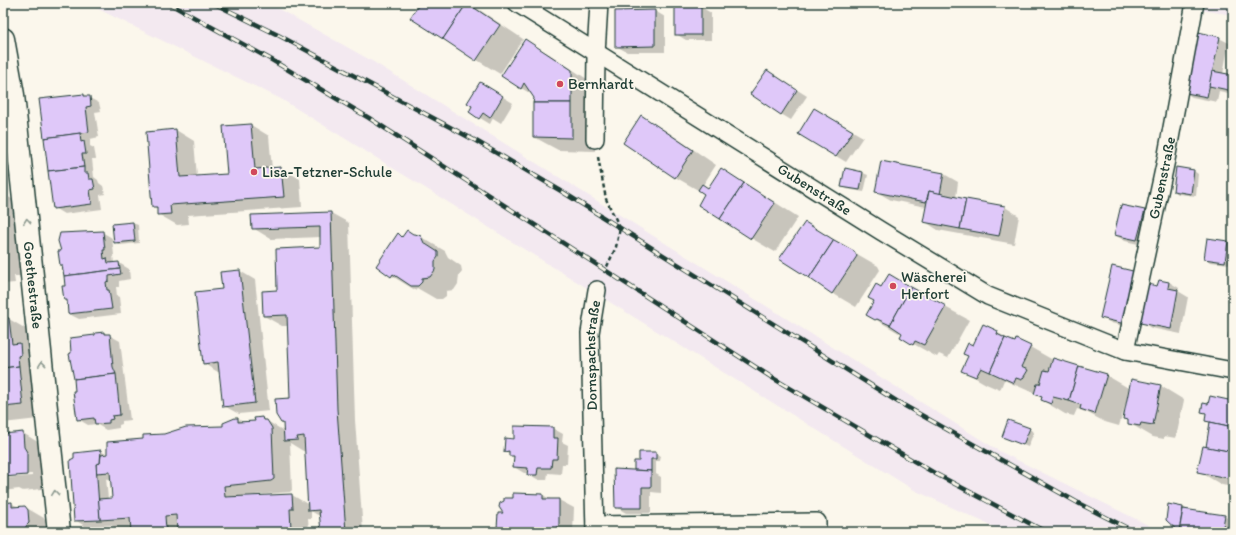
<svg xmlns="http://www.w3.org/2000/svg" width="1236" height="535" font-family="Itim,sans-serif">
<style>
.built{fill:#f3e9f0}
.shadow{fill:#0003;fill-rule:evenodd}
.building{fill:#dfc8f9;stroke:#1f3d34}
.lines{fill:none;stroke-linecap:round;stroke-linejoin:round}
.minor-casing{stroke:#1f3d34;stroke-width:20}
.secondary-casing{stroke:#1f3d34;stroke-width:25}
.path{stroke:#1f3d34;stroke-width:2.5;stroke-dasharray:4 3;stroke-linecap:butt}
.minor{stroke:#fbf7ec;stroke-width:17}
.secondary{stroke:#fbf7ec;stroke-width:22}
.rail-casing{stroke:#1f3d34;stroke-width:4.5}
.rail{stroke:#fbf7ec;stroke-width:3;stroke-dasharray:9;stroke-linecap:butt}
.oneway{stroke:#8d9a90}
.poi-dot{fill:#d1495b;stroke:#fbf7ec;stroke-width:1.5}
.labels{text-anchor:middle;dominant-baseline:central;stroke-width:3.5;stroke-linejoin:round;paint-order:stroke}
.poi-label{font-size:15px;fill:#1f3d34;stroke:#fbf7ec;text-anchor:start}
.street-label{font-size:15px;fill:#1f3d34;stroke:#fbf7ec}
</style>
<rect width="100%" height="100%" fill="#fbf7ec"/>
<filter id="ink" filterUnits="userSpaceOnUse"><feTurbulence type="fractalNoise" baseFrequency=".025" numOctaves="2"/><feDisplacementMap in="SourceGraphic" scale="8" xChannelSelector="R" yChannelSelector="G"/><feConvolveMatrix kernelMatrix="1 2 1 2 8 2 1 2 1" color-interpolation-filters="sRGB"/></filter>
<g filter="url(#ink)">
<g class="built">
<polygon points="86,3 268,3 372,61 1001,452 1162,532 1005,532 914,490 281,99"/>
<polygon points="1154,3 1233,3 1233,15"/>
</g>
<g class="shadow">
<polygon points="421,3 469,3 523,39 500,74 477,60 412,17"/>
<polygon points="701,7 711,13 711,40 686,40 676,34"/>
<polygon points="655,11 665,17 665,52 627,52 616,46"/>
<polygon points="1219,38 1229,43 1223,74 1233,76 1233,94 1219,91 1217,102 1192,97 1182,91"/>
<polygon points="526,41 549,54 596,85 595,151 558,150 534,137 535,97 533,95 521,88"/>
<polygon points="767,71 807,96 791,120 781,114"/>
<polygon points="490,89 513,103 501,123 493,118 490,124 470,112"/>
<polygon points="84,95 99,103 101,111 95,112 99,137 90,139 90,146 94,148 96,159 92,159 94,177 98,180 99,183 103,186 105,194 100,195 102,209 64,214 54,208"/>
<polygon points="3,106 5,107 12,166 3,167"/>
<polygon points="815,109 863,137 846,162 836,156"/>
<polygon points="641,117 665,130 716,165 703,185 709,189 721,169 745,183 798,217 775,252 751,238 705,194 675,177"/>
<polygon points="251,125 269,136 272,169 281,168 300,179 302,207 188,215 189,224 177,225 158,214 158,209 153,206 176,130 194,141 197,177 228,175"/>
<polygon points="846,169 863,173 868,175 864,192 847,189 842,186"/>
<polygon points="1194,171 1198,174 1196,196 1178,194 1174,191"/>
<polygon points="944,174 958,182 956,198 1005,207 1019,216 1014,244 938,230 924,221 926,207 891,200 877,192"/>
<polygon points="3,194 17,202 26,276 14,276 15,283 3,284"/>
<polygon points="1144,211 1154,216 1147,246 1125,241 1115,235"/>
<path d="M331,213L349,223L355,420L363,532H322L321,517L311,511V519H308L309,532H133L132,529L119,530L111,525L85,526L75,520L101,451L107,455L144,440L165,435L224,427V424L238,419L245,423L256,422L262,418L284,431V424L281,423L291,399L289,326H282L264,316L278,291L321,248V237L271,239L253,228ZM290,443L303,451H306L309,505L292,495L243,498V496L290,492L292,490ZM106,478L112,481L113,499H108Z"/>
<polygon points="133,223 138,225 139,243 120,245 115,242"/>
<polygon points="102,232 112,238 114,255 113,255 114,263 119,263 129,269 130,279 119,281 119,287 116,287 117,296 119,297 121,314 79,319 69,314 68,301 65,300 66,287"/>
<polygon points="414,235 421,237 445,251 448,257 461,266 462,271 459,275 458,284 454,290 446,291 446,296 442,299 436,299 417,288 415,290 392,276 378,266 402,237"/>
<polygon points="1228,242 1232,245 1230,264 1210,262 1205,259"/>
<polygon points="845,247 878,266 880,270 856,307 832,293"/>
<polygon points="1113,267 1135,329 1111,323 1101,317"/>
<polygon points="240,271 255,280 269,411 239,414 224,406 220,372 218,372 204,364 223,290"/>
<polygon points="1169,282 1179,288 1178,291 1188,297 1181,334 1151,328 1141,322 1158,287"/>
<polygon points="945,307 969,320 948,358 939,354 937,357 901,337 903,332 902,331 899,333 868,315"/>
<polygon points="3,319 9,319 33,333 47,418 3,423"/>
<polygon points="983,325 1016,343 1030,347 1053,360 1106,375 1130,389 1161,386 1184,400 1176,438 1164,436 1164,439 1153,437 1129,423 1129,421 1124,418 1128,399 1127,399 1119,426 1105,422 1088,413 1077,409 1074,416 1065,414 1042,400 1042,398 1038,395 1004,380 1000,390 986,384 962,370"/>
<polygon points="104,333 109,335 120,341 130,420 122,421 122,424 119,425 119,428 106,430 96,424 88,425 78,419 76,392 97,336"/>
<polygon points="1233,402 1233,487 1222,485 1198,471 1206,448 1211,423 1206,420 1207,414 1202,411 1209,405"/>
<polygon points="552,428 563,434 562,442 568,445 567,464 562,464 561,474 548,473 547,480 539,480 528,474 528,473 524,473 514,467 515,458 506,451 515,440"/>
<polygon points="1029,429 1034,432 1028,447 1008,439"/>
<polygon points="23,433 46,447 50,488 23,491 19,489 3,491 3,478 32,476 32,474 3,476 3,435"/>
<polygon points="656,453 661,456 660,461 656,461 656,474 661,477 661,493 651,492 651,513 626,513 616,507 635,471 635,462 640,462"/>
<polygon points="543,495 552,500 559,500 574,508 573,532 501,532 503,530 498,527 505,514"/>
<polygon points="11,503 20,508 25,507 49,521 52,532 3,532 3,504"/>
<polygon points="1169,505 1183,507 1188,510 1224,516 1233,521 1233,532 1179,532 1167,520"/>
</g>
<g class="building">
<polygon points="420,3 467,3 443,39 410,18"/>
<polygon points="467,3 500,25 476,61 443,39"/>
<rect x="675" y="6" width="26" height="29"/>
<polygon points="655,10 655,46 615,47 615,11"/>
<polygon points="1194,31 1220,37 1207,97 1181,92"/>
<polygon points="525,39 572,70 572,103 533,103 534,98 524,83 521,89 501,76"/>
<polygon points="767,70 797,90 781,115 750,94"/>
<polygon points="1212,71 1233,75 1233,91 1209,86"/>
<polygon points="480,82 503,96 490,118 483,113 479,119 469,112 472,106 467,103"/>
<polygon points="84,94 84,96 90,96 91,106 86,107 89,132 44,138 39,99"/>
<polygon points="533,103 572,103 572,138 533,137"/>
<polygon points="814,108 853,131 836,157 798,134"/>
<polygon points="641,115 693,150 675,178 623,143"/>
<polygon points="251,124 255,169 281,167 284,197 170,205 171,214 157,215 157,207 152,207 146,132 176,129 180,177 227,174 223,126"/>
<polygon points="80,133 81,142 84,141 86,154 82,154 84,167 48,171 44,138"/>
<polygon points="881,161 944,173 940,194 929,191 926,202 875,192"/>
<polygon points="84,167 84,173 88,173 89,179 93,179 95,189 90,190 92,204 53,209 48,171"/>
<polygon points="1176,167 1194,170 1191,194 1173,191"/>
<polygon points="721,168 744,183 720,219 698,205 704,194 698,190 702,184 708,188"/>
<polygon points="845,168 863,172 860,190 841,187"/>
<polygon points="744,183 775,203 751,239 720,219"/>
<polygon points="929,191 966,199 960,229 923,222"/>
<polygon points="966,199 1005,206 999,236 960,229"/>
<polygon points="1121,205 1145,210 1137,240 1114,235"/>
<polygon points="331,212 337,409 346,532 321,532 319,510 308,511 304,436 297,437 298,440 284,441 283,423 281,423 276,415 275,399 290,398 287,315 263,316 262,291 277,290 276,249 320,247 320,227 252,229 251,215"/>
<polygon points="133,222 135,241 114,243 112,224"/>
<polygon points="805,222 834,240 809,278 779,259"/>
<polygon points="407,230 413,234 415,234 421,236 424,243 438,252 438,257 435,261 435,270 430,277 422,278 422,282 418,286 411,286 393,274 391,277 376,266 398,233 402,237"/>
<polygon points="103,231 105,250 103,250 104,259 107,258 108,263 119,262 120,269 64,276 62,265 60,265 58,251 61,251 58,241 60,233"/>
<polygon points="1207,238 1228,241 1225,262 1204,259"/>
<polygon points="834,240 854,251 857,256 832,294 809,278"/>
<polygon points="1112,266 1137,272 1125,324 1100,318"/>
<polygon points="120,269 121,274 109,276 109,281 106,282 107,290 109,290 112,309 68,314 67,300 64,300 62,286 65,286 64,276"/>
<polygon points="240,270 255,403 223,407 218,362 203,364 195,292 222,289 220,272"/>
<polygon points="889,274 911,287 890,325 877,319 875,320 866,315 874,301 868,298 876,284 881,287"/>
<polygon points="1159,280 1169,282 1168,288 1178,290 1171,329 1140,323 1148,284 1157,286"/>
<polygon points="911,287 946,306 924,345 915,341 913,345 900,337 902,333 890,325"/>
<polygon points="1233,314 1233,341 1228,339"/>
<polygon points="3,318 9,318 12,344 20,343 21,355 18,356 19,366 3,368"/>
<polygon points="983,324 998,331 997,334 1005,338 990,372 981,368 976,377 961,371 968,356 963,354 968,343 973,345"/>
<polygon points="104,332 104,334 110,334 113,367 116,374 74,379 69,354 71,353 70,338 95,335 95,333"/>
<polygon points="1005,338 1015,342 1016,339 1031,346 1021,367 1028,370 1022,380 1016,378 1014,383 990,372"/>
<polygon points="1053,358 1079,366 1069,401 1053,397 1051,404 1041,400 1042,397 1034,394 1037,384 1040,384 1044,370 1049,371"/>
<polygon points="19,366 23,405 3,407 3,368"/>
<polygon points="1079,366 1107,374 1095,414 1080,409 1081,405 1069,401"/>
<polygon points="116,374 120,415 112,416 113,419 109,420 109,423 95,424 94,418 77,420 73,391 75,391 74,379"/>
<polygon points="1131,379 1161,385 1153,425 1141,423 1140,426 1128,424 1128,420 1123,419"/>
<polygon points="1210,396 1233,401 1233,427 1205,421 1206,413 1201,412 1203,403 1208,404"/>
<polygon points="262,417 263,420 267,420 272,428 274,479 271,481 224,486 225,497 292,494 293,509 290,509 291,529 236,532 177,532 176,515 165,516 166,530 131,532 130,518 100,520 98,499 112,498 110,472 96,473 96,464 100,463 101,455 107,454 107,442 143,439 143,435 164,434 186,427 223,426 223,423 235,418 238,418 238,422 255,421 254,418"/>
<polygon points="1008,420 1030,428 1023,445 1002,437"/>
<polygon points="1210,422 1233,427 1233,452 1206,447"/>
<polygon points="514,426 553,427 553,438 558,438 557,459 552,459 551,468 538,468 537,475 527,475 528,468 513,467 514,456 509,456 509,451 504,452 505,438 514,439"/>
<polygon points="23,432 24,447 27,452 27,475 3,477 3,434"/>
<polygon points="1203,446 1233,452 1233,479 1197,472"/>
<polygon points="101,450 100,463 96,464 100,520 74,521 70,460 74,458 74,453"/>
<polygon points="639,452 656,452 656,459 651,459 651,471 634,470 634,461 639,461"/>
<polygon points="614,469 651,471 651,487 642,487 642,508 615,508"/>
<polygon points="513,493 543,494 543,499 559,499 559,525 556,529 554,529 554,532 500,532 503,528 497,528 498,513 503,513 499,507 500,503 504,501 504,498 513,498"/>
<polygon points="12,502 12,507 25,506 28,510 29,523 26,526 26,532 3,532 3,503"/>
<polygon points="1168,504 1183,507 1179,532 1166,520"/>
<polygon points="1183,509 1225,515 1222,532 1179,532"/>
<rect x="772" y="531" width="30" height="1"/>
</g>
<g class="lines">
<defs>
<g id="minor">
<path id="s1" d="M517,3L881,231L988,296L1125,351L1233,371"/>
<polyline points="595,139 596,54 599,3"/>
<path id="s2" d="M1125,351L1166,160L1195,3"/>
<polyline points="595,525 817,522 817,532"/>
<path id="s3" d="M595,532L590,333L597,290"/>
</g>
<g id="secondary">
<path id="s4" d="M3,39L13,95L59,532"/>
</g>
</defs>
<use href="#minor" class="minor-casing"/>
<use href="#secondary" class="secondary-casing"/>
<polyline class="path" points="598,157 606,199 620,228 616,247 604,273"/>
<use href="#minor" class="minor"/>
<use href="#secondary" class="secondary"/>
<defs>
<g id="rail">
<polyline points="168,3 270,59 369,118 771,377 936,474 1046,532"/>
<polyline points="213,3 278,35 476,141 561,191 898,402 1080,504 1135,532"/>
</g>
</defs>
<use href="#rail" class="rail-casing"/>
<use href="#rail" class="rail"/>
</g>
<defs><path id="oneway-chevron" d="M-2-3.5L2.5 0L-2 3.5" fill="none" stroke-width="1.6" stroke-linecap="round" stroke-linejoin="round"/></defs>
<g class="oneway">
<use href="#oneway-chevron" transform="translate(27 221) rotate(-96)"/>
<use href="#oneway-chevron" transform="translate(42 364) rotate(-96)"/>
<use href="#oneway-chevron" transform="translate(55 493) rotate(-96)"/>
</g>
</g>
<g class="poi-dot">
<circle cx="560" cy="84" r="4"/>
<circle cx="254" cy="172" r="4"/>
<circle cx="893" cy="286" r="4"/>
</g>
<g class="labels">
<g class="poi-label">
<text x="568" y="84">Bernhardt</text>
<text x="262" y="172">Lisa-Tetzner-Schule</text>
<text x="901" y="277">Wäscherei<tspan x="901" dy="17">Herfort</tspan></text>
</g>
<g class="street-label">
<text stroke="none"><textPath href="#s2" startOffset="177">Gubenstraße</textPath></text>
<text stroke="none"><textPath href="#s1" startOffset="351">Gubenstraße</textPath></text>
<text stroke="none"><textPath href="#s4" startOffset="248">Goethestraße</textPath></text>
<text stroke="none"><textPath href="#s3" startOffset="177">Dornspachstraße</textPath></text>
</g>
</g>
<rect width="1236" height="535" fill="none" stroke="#fbf7ec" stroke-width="16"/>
<rect x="8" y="8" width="1220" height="519" fill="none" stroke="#1f3d34" stroke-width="1.5" filter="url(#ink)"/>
</svg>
